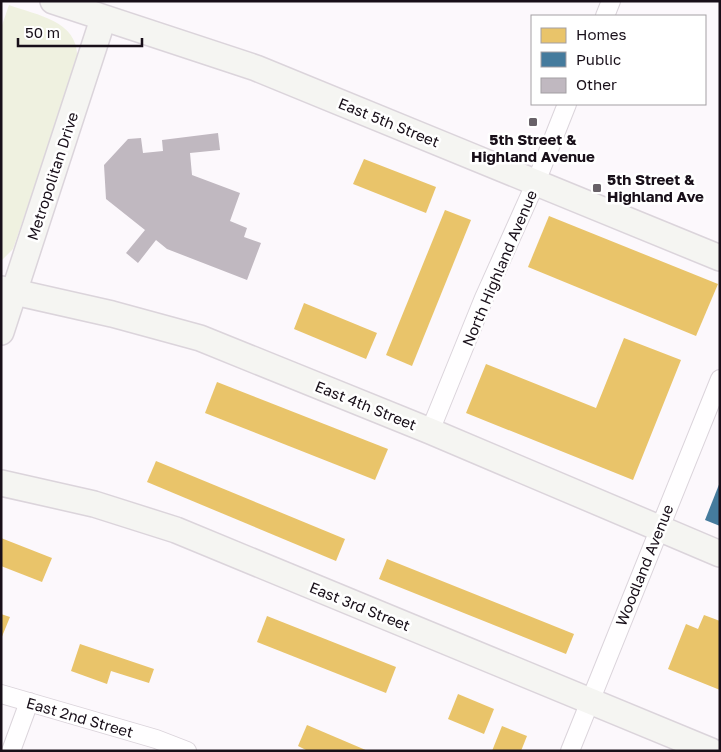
<svg xmlns="http://www.w3.org/2000/svg" width="721" height="752" font-family="'Golos Text',sans-serif">
<style>
.green{fill:#eff1e0}
.homes{fill:#e9c46a}
.public{fill:#457b9d}
.building{fill:#c0b8c0}
.lines{fill:none;stroke-linecap:round;stroke-linejoin:round}
.street-casing{stroke:#dbd4db;stroke-width:20}
.secondary-casing{stroke:#dbd4db;stroke-width:28}
.street{stroke:#fffeff;stroke-width:18}
.secondary{stroke:#f5f5f2;stroke-width:25}
.poi-dot{fill:#686168;stroke:#fff;stroke-width:2}
.labels{text-anchor:middle;dominant-baseline:central;stroke-width:5;stroke-linejoin:round;paint-order:stroke}
.street-label{font-size:15px;fill:#180f19;stroke:#fff}
.poi-label{font-size:15px;font-weight:bold;fill:#180f19;stroke:#fff}
</style>
<rect width="100%" height="100%" fill="#fcf8fc"/>
<path class="green" d="M9,5C39,16 81,21 77,62L13,249L1,261V28Z"/>
<g class="homes">
<polygon points="364,159 436,187 426,213 353,184"/>
<polygon points="445,210 471,220 412,366 386,355"/>
<polygon points="549,216 718,284 696,336 528,267"/>
<polygon points="304,303 377,333 366,359 294,329"/>
<polygon points="624,338 681,360 633,480 466,413 486,364 596,408"/>
<polygon points="217,382 388,449 375,480 205,413"/>
<polygon points="156,461 345,539 336,561 147,482"/>
<polygon points="1,538 52,558 42,582 1,566"/>
<polygon points="387,559 574,634 566,654 379,579"/>
<polygon points="1,614 10,617 1,639"/>
<polygon points="704,615 720,621 720,690 668,669 686,624 698,629"/>
<polygon points="267,616 396,667 386,693 257,642"/>
<polygon points="80,644 154,669 149,683 111,671 107,684 71,671"/>
<polygon points="458,694 494,709 484,734 448,719"/>
<polygon points="307,725 368,751 308,751 298,746"/>
<polygon points="502,726 527,736 521,751 492,751"/>
</g>
<polygon class="public" points="720,482 720,526 705,520"/>
<polygon class="building" points="218,133 220,150 190,153 192,175 240,193 230,221 247,228 244,237 261,243 247,280 167,249 156,240 138,263 126,253 145,230 106,199 104,165 128,139 141,138 143,153 163,151 162,140"/>
<g class="lines">
<defs>
<g id="street">
<polyline points="605,16 611,1"/>
<polyline points="430,431 484,298 536,182 567,104"/>
<polyline points="1,694 156,739 187,751"/>
<polyline points="11,751 29,702"/>
<polyline points="570,751 720,379"/>
</g>
<g id="secondary">
<polyline points="53,1 256,68 720,258"/>
<polyline points="1,289 112,314 200,338 430,431 720,554"/>
<polyline points="1,332 103,19"/>
<polyline points="1,483 94,504 176,530 711,751"/>
</g>
</defs>
<use href="#street" class="street-casing"/>
<use href="#secondary" class="secondary-casing"/>
<use href="#street" class="street"/>
<use href="#secondary" class="secondary"/>
</g>
<g class="poi-dot">
<rect x="528" y="117" width="10" height="10" rx="2.5"/>
<rect x="592" y="183" width="10" height="10" rx="2.5"/>
</g>
<g class="labels">
<g class="street-label">
<text transform="translate(389 122) rotate(22)">East 5th Street</text>
<text transform="translate(52 176) rotate(-72)">Metropolitan Drive</text>
<text transform="translate(499 268) rotate(-67)">North Highland Avenue</text>
<text transform="translate(366 405) rotate(22)">East 4th Street</text>
<text transform="translate(644 565) rotate(-68)">Woodland Avenue</text>
<text transform="translate(360 606) rotate(22)">East 3rd Street</text>
<text transform="translate(80 717) rotate(16)">East 2nd Street</text>
</g>
<g class="poi-label">
<text x="533" y="139">5th Street &amp;<tspan x="533" dy="17">Highland Avenue</tspan></text>
<text x="607" y="179" text-anchor="start">5th Street &amp;<tspan x="607" dy="17">Highland Ave</tspan></text>
</g>
</g>
<rect width="721" height="752" fill="none" stroke="#180f19" stroke-width="5"/>
<rect x="531" y="15" width="175" height="90" fill="#ffffff" stroke="#a39fa3"/>
<rect x="541" y="28" width="25" height="15" fill="#e9c46a" stroke="#a39fa3"/>
<text x="576" y="40" font-size="15" fill="#180f19">Homes</text>
<rect x="541" y="52" width="25" height="15" fill="#457b9d" stroke="#a39fa3"/>
<text x="576" y="65" font-size="15" fill="#180f19">Public</text>
<rect x="541" y="78" width="25" height="15" fill="#c0b8c0" stroke="#a39fa3"/>
<text x="576" y="90" font-size="15" fill="#180f19">Other</text>
<path d="M18 38v8h124v-8" fill="none" stroke="#180f19" stroke-width="2.5"/>
<text x="25" y="38" font-size="15" fill="#180f19" stroke="#ffffff" stroke-width="4" paint-order="stroke">50 m</text>
</svg>
